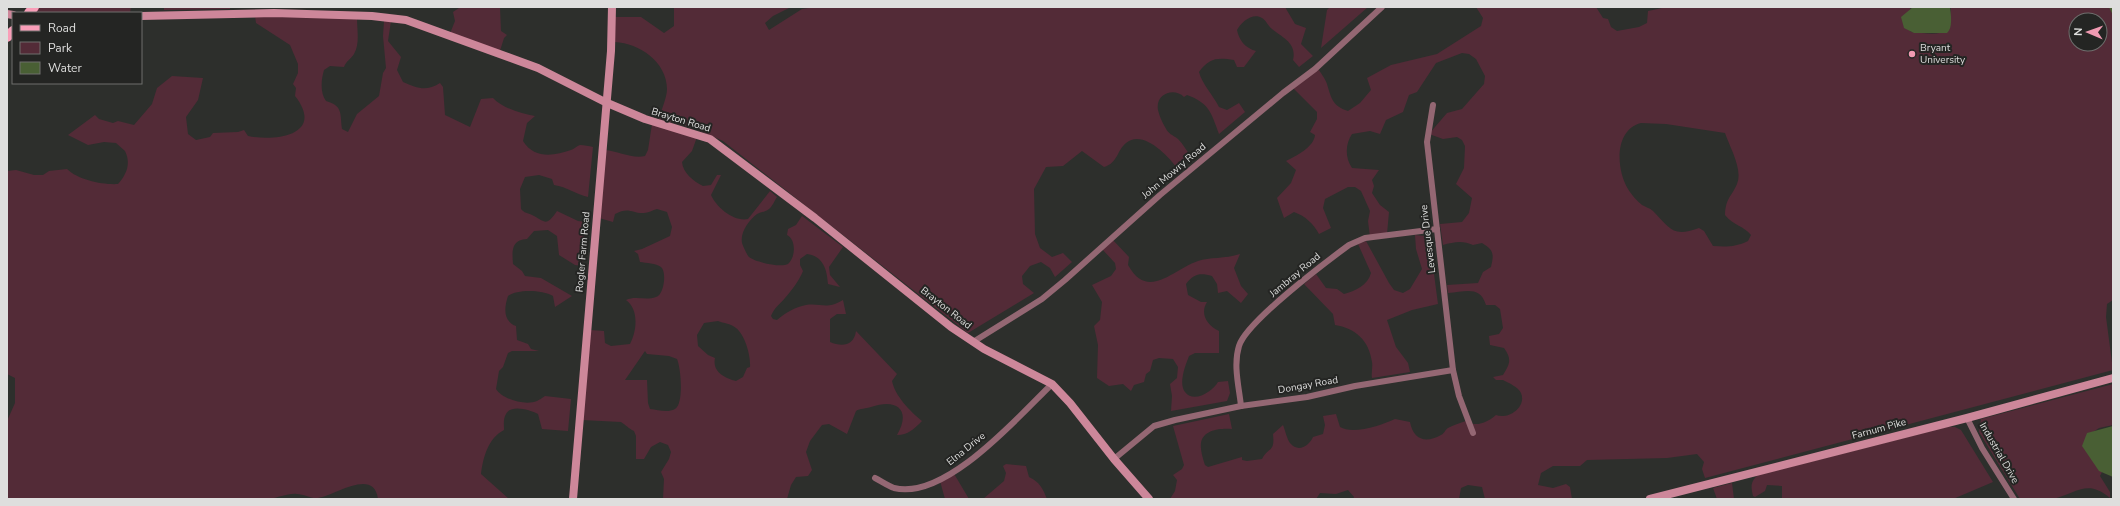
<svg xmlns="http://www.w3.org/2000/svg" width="2120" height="506" font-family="'Nunito Sans',sans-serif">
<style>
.green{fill:#532b37;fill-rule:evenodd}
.water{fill:#495f34}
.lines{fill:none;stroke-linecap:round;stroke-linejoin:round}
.stream{stroke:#495f34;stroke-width:2}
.street{stroke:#946773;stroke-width:6}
.secondary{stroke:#cd879a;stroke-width:8}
.primary{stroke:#f99eb8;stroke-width:10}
.poi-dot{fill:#f19ab2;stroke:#242523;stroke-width:1.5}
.labels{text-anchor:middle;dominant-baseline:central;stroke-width:4;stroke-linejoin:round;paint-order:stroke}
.poi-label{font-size:10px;fill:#dededd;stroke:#242523;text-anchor:start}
.street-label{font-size:10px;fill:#dededd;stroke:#242523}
</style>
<rect width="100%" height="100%" fill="#2d2f2c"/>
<g class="green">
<polygon points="26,7 131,7 130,13 28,13 29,10"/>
<polygon points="164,7 230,7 230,9 164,10"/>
<polygon points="469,7 500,7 501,31 507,35 504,38 499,54 449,36 455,21 453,12 459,8"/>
<path d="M674,7H791L773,16L765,23L769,30L802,9L815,7H1285L1295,24L1306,28L1301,44L1313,56L1299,67L1293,60C1297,43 1283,38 1272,29C1268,26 1266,20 1262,18C1253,12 1241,22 1237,30C1239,40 1245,48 1256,51L1244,67H1237L1234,60C1218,58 1210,57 1199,72C1202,84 1213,95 1219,107L1227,110L1239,103L1245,112L1219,134C1211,112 1209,103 1187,95L1184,97C1174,87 1155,94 1158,110C1159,115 1162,122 1165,127C1168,134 1173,135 1178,139C1183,144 1187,151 1191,157L1177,168C1168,156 1143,129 1126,143C1117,150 1118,163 1104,167L1082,151L1063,166L1046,167L1034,189L1035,234L1040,248L1052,257L1063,253L1072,262L1055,277L1050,268L1041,262L1030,266L1022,276L1023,284L1034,293L968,333L723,141L696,129L659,119C661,110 667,98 667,89C667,62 639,43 615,42V17H641L664,33L674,26Z"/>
<polygon points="1330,7 1368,7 1321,48 1327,10"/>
<path d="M1476,7H1596L1603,18L1608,19L1611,27L1617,31L1639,27L1647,23L1648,11L1667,7H1911C1907,18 1903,22 1911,32C1924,33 1938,36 1949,30L1951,7H2113V300L2107,304L2106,317L2113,370L1705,478L1702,469L1704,462L1697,454L1667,458L1587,460L1580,466H1553L1541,473L1538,485L1553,488L1566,484L1570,487L1572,499H1485L1482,487L1468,485L1461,488L1459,499H1353L1354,497L1348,490L1336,494L1320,493L1316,499H1170L1175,491L1177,480L1173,475L1182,469L1184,465L1173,426L1229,414L1232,429C1222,428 1203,429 1201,443C1200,449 1203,459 1205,465L1208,467L1242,457V460L1247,461L1262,459C1269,446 1275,453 1273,434L1283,425C1285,430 1287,439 1290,443C1298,453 1309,446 1313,437L1323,434L1325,425L1323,416L1336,414L1340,427C1353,435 1382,425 1395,419L1410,422C1413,439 1425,444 1441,435C1444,434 1445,430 1448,428C1453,425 1460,423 1466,421C1476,428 1488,422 1496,415C1508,420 1527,407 1521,393C1518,387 1509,383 1503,380H1496L1493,377L1503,375C1510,364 1512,359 1504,348L1490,345L1489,336L1499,334L1503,328L1500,309L1495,305H1486C1480,285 1465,292 1448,293L1447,285L1478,283L1483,272L1491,267C1494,254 1494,250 1482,243L1473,245C1463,240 1453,242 1443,245L1440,224L1462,222L1469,213L1472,198L1456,184L1464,168L1465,146L1462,140L1457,137L1443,139L1429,134L1447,113L1462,109L1484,84L1485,76L1476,59L1469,54L1462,53L1436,63L1417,92L1409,95L1403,112L1386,120L1380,134L1370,131L1352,134C1345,144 1345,158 1352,168L1379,170L1372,180L1374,186L1372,193L1380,205L1389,212L1387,234L1370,237L1368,221L1370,211L1361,191L1355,187H1348L1325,199L1323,208L1331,228L1319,234C1313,223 1305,216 1294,212L1284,218L1277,198L1291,183L1296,170L1286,161C1296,156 1314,147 1315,135L1310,132L1317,119V112L1293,88L1317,67C1320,72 1325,78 1327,84C1331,97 1332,106 1348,111L1360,103L1371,90L1367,78L1391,65L1437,54L1481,26L1483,18ZM2076,20H2100V44H2076ZM1641,123L1666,124L1725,133C1730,148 1743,169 1737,184C1731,198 1726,197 1725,215C1734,226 1744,226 1751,235L1748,241C1736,247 1726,247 1713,246L1704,231L1699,228C1672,238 1670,228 1653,211C1650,208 1645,207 1642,205C1637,201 1631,194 1628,189C1616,169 1614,130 1641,123Z"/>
<path d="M255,16L357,18C357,30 360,44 354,54C351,59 346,61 344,67L330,66L324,70C321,80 320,93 326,101C343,106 340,113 342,129L348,132L357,114L379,96L383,73L386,68L383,36L384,21H391L388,41L401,57L397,70L403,82C417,88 426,92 440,83L443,87L445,115L470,127L481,99L493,98C502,108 522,114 535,116L527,123L523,141C534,159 554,156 571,150C574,149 577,146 580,145C584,145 589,146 593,147L588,197C576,194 567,187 554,185L552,179L539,175L525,177L520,189L521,209C524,213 528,213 532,215C546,222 546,227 557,211L578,221L586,222L582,266L575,265L559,255L557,236L548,230L534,231L527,239C511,240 512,251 513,264L522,271L525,276L541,278L572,296L555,307L553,296C542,290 518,289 508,296C504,308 503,321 516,326L517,340L528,344L531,349L539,351H512L508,353L503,367L499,371L496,389C502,399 525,406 537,401C539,400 542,398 545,396L571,399L568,431L542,429L538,414C530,410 511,404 506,414C503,419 504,425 504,430C488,438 483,458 481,474L509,499H378C374,467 334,496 318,498C311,499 304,494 297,494C288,493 278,498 269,499C263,499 257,499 251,499H7V421L15,403V378L7,374V171L16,170L34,175H43L49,171L67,169C78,180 103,185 118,184C127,174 131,163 125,151L116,143L104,142L88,145L68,135L95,115L99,119L113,123L118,121L134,125L152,104L157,88L172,76L203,78L198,100L186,117L188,134L196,140L210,137L213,133L238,132L244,130L248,136C277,142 325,134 295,96L296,88L293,84L298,73V64L290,45L256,23Z"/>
<path d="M652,124L697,137L692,151L682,162C683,173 693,181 703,186L711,185L717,175H721L711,195C717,208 734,222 748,219L770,191L777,197C775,200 772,207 769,209C765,212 761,212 757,214C749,220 740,232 742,243C743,246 747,255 749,257C755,262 781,268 788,264C796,257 796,239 787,235L788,229L796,225L802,216L843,247L829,267L830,275L840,287L828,284C827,269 823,256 807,254L800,259V265L803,271C799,281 792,290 785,298C780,304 774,308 771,316L773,319L777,320C785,313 795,307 806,305C822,303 826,310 843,300L846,314H837L830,319V342C842,347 854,346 856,331L897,374L892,381C895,396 910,411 922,421C914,429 908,435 897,435C912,409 896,398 871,407C866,409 860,408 856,411L847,434L829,424L822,425L810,441L806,452L812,470L808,476L796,477L791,485L787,499H663L664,479L661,472L669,459L671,452L668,445L660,442L651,447L644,459H636V436L634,431C628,428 626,425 621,422L582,420L590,330L604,331L605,343L611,346L630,344C637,331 639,309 626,300C636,295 645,301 656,297C664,295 667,272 661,267C656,263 646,263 640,262L638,254L634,251L642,249L670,236L672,227L667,212L657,209C653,210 648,213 644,213C633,214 629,206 615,214L613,222L599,218L605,150C618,151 632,159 645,156L648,150ZM718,321C723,323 732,324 736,328C745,335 751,356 750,367L747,368L743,377L736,381C725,378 712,372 715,358L708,355L698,346L697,335L704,323ZM645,351L647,354L669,356L677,359C681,368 684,404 675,409C668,413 658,410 650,409L648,403L647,380H625Z"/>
<path d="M1415,235L1425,236L1430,244L1438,304L1412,310L1387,320L1396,347L1408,363L1410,372L1372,378C1371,373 1373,367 1372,362C1369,340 1355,328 1335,325L1333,314L1304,284L1316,274L1326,288L1337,289L1344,294C1355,291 1368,285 1371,273L1358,244L1366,241L1389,283L1394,290L1403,293L1410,289L1422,269L1416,249Z"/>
<path d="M1111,238L1129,257L1128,265C1148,301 1172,270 1198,261C1209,257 1225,259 1240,254L1234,268L1241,286L1248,294L1241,303L1227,291L1218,293L1217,284L1212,276C1201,273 1194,273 1186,284L1188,295L1201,302H1207C1200,313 1206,325 1219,331V353H1195L1189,356C1186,364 1178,383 1185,392C1194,404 1213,391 1218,382L1228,381L1230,393L1227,401L1171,411L1172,396L1170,384L1177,378L1178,367L1173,359L1159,358L1153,360L1150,371L1146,374L1144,382L1134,385L1131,391L1123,384L1109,386L1097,378L1098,345L1094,326L1100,320L1102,302L1092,285L1111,276L1116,269L1115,263L1102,249Z"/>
<path d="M2113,384V425L2099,428L2093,432L2103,470L2100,476L2110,492V498C2087,478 2076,494 2052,499C2042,501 2030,499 2020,499L1979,432L1981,419Z"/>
<path d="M1947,427H1955L1961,430L1993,482L1953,499H1782V486L1767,485L1765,491L1755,497L1753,496C1751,487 1750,482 1758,475Z"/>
<path d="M1006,464L1026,466L1029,477C1040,482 1043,489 1047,499H983L1004,481L1006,473L1003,466Z"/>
<polygon points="953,472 969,499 970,499 945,499 940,481"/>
<polygon points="1732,483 1734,499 1717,499 1713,488"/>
</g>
<g class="water">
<path d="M1913,7H1950C1951,15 1953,28 1947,33H1914L1904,28L1901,17Z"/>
<polygon points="2113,426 2113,477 2099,471 2082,446 2087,433"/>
</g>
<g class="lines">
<polyline class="stream" points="2110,7 2113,13"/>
<g class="street">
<polyline points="1433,105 1427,142 1453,370 1459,396 1473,433"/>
<polyline points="973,342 1042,299 1065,280 1160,195 1283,93 1315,69 1382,7"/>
<path d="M1241,406C1239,387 1233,365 1239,346C1246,322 1326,262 1349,245L1365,238L1437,229"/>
<polyline points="1967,418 1982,448 2014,499"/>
<polyline points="1114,459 1154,426 1175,420 1241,406 1307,397 1355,386 1453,370"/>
<path d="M875,478C881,481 888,486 894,488C945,501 1018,417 1052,384"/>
</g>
<g class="secondary">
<polyline points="7,14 13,15"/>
<polyline points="141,16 274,13 372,16 406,20 538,68 605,102 645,119 710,139 815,218 951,327 984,349 1052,384 1070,403 1114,459 1149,499"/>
<polyline points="573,499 611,51 612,7"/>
<polyline points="1650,499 1967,418 2113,378"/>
</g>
<g class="primary">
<polyline points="29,13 34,7"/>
<polyline points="7,37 13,31"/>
</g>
</g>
<circle class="poi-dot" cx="1912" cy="54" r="4"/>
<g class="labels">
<g class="poi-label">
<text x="1920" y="48">Bryant<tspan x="1920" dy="12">University</tspan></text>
</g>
<g class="street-label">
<text transform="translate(681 120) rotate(17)">Brayton Road</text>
<text transform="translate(1174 171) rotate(-40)">John Mowry Road</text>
<text transform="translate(1428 239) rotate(-97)">Levesque Drive</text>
<text transform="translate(583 252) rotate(-85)">Rogler Farm Road</text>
<text transform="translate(1295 275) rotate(-40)">Jambray Road</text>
<text transform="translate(946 308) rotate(38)">Brayton Road</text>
<text transform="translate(1308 385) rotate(-10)">Dongay Road</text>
<text transform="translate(1879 429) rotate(-15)">Farnum Pike</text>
<text transform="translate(966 449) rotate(-39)">Elna Drive</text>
<text transform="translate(1999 453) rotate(60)">Industrial Drive</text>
</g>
</g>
<rect width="2120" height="506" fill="none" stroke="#dededd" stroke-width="16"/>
<rect x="12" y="12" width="130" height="72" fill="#242523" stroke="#6e6f6d"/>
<rect x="20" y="25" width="20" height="6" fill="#f99eb8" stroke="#6e6f6d"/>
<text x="48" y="32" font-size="12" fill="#dededd">Road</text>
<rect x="20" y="42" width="20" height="12" fill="#532b37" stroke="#6e6f6d"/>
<text x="48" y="52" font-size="12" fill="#dededd">Park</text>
<rect x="20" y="62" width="20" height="12" fill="#495f34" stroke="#6e6f6d"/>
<text x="48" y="72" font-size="12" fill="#dededd">Water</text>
<g transform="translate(2088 32) rotate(272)"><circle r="19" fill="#242523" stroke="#6e6f6d"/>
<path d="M0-3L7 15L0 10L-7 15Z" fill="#f19ab2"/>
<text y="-6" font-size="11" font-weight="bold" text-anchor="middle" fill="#dededd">N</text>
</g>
</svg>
